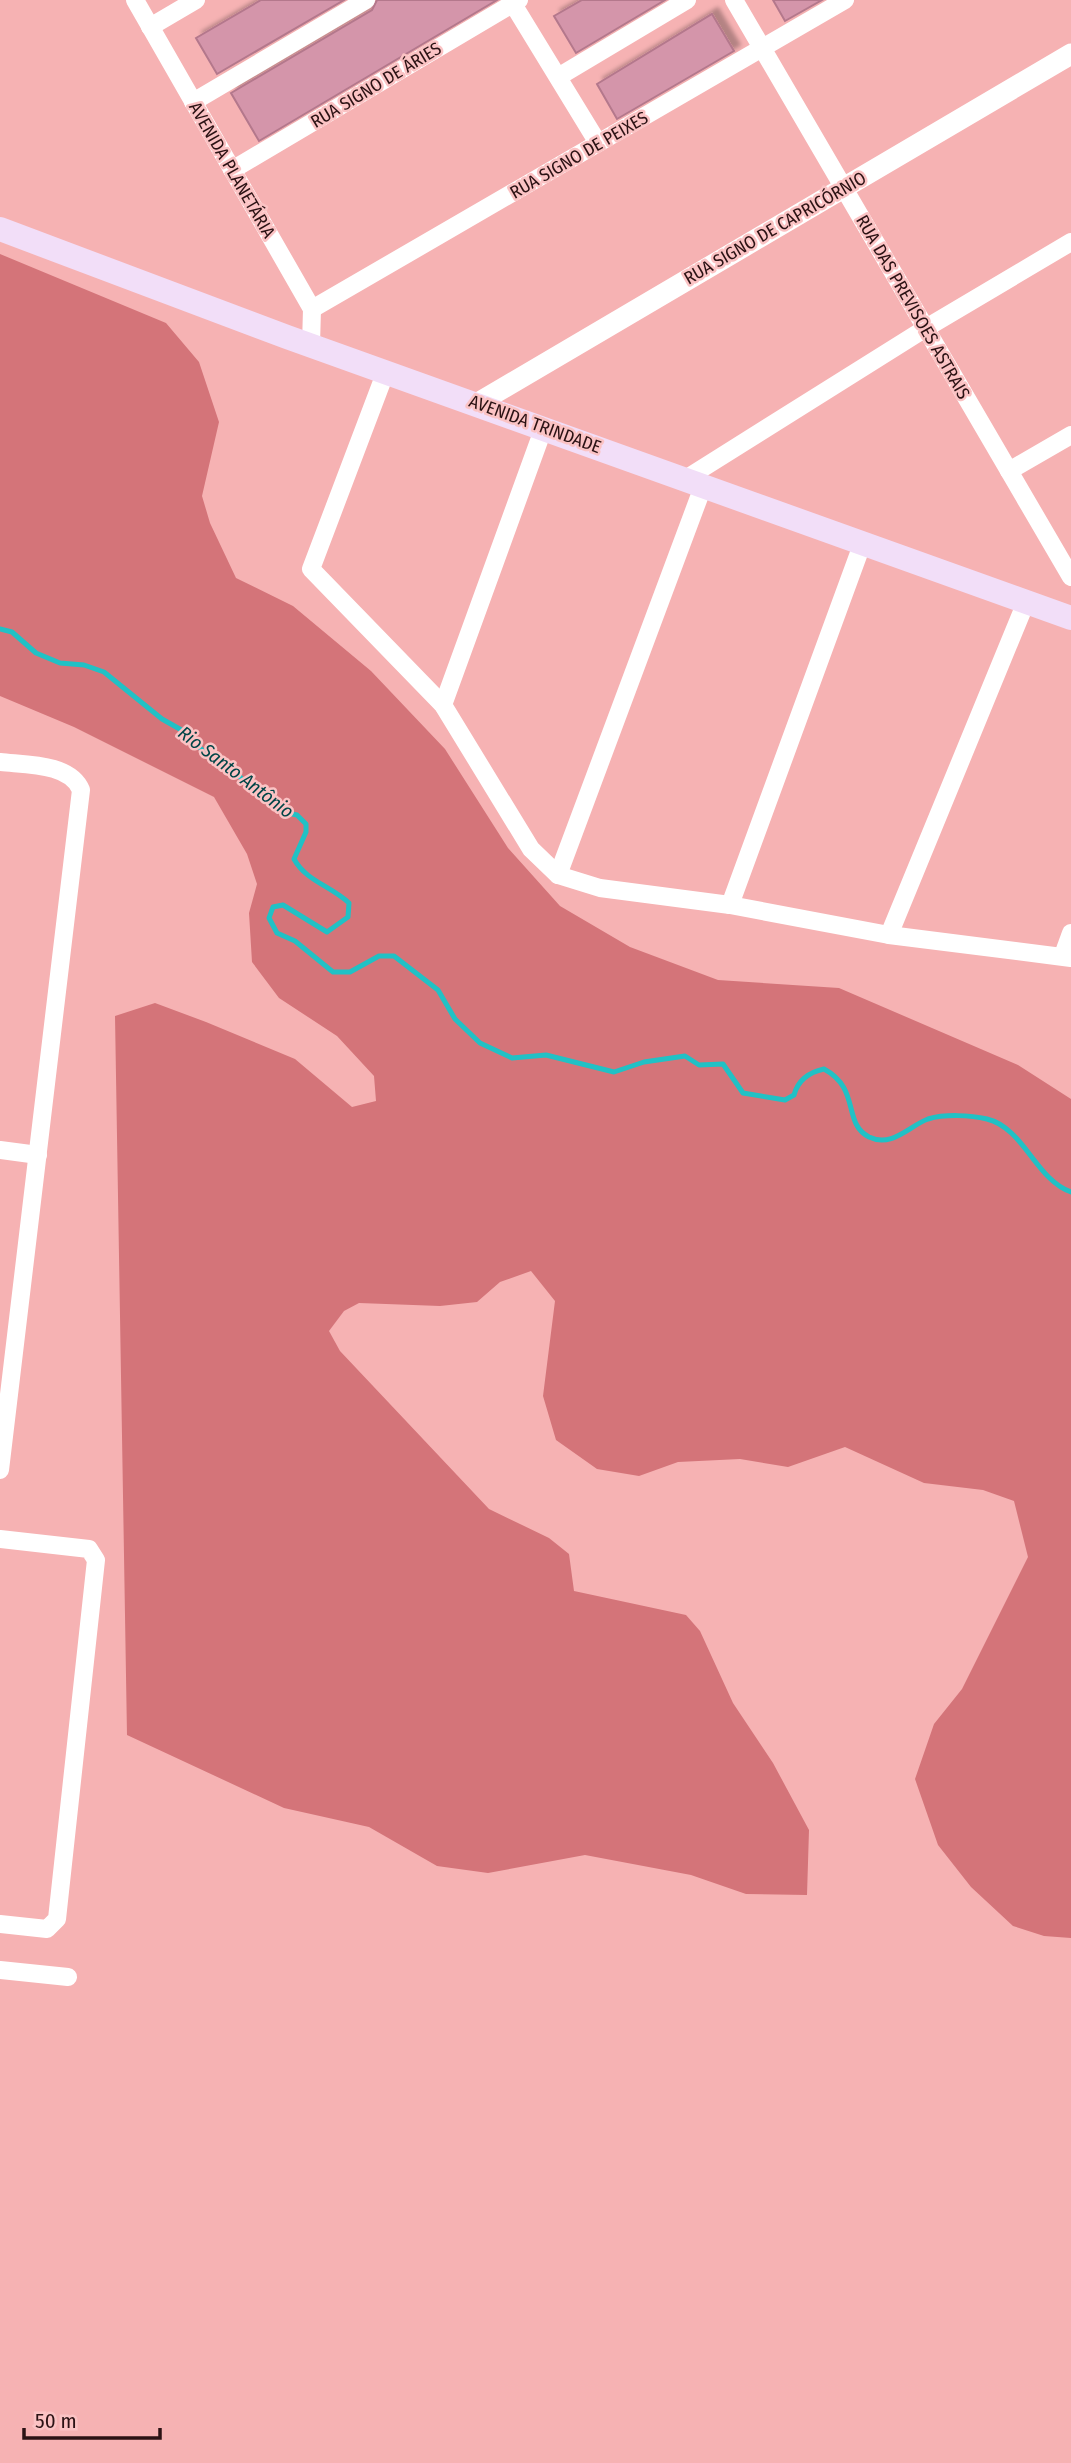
<svg xmlns="http://www.w3.org/2000/svg" width="1071" height="2463" font-family="'Fira Sans Condensed',sans-serif">
<style>
.forest{fill:#d47479}
.lines{fill:none;stroke-linecap:round;stroke-linejoin:round}
.stream{stroke:#21c1c5;stroke-width:5}
.building{fill:#d495aa;stroke:#b4788c;stroke-width:2;filter:url(#shadow)}
.minor{stroke:#fff;stroke-width:18}
.tertiary{stroke:#fff;stroke-width:21}
.secondary{stroke:#f2def8;stroke-width:24}
.labels{text-anchor:middle;dominant-baseline:central;stroke-width:5;stroke-linejoin:round;paint-order:stroke}
.street-label{font-size:18px;fill:#2b1214;stroke:#fbc3c4}
.water-label{font-size:19px;font-style:italic;fill:#004547;stroke:#fbc3c4}
</style>
<defs>
<filter id="shadow"><feDropShadow dx="6" dy="-6" stdDeviation="2" flood-color="#0004"/></filter>
</defs>
<rect width="100%" height="100%" fill="#f6b2b3"/>
<polygon class="forest" points="0,254 166,323 199,362 219,422 202,496 210,523 236,578 293,606 371,671 445,749 508,848 560,906 630,947 718,980 839,988 1018,1065 1071,1099 1071,1938 1044,1936 1013,1926 971,1887 938,1845 915,1779 934,1724 962,1689 1028,1557 1014,1501 983,1490 924,1483 845,1447 788,1467 740,1459 678,1462 639,1476 597,1469 556,1440 543,1396 555,1301 531,1271 500,1282 477,1302 440,1306 359,1303 344,1311 329,1331 340,1351 489,1509 549,1538 569,1554 574,1591 686,1615 700,1631 733,1703 773,1763 809,1830 807,1895 746,1894 691,1875 585,1855 488,1873 437,1866 369,1827 284,1808 127,1735 115,1016 155,1003 206,1022 295,1059 352,1107 376,1101 374,1076 337,1036 279,998 252,962 249,913 257,884 247,854 214,797 74,727 0,696"/>
<g class="lines">
<path class="stream" d="M0,629L12,632L36,653L60,663L84,665L104,672L162,719L185,732L203,751L233,769L248,786L283,812L297,815L306,824V832L294,859C306,881 331,886 349,903L348,917L327,932L283,905L273,907L269,918L277,933L295,941L333,972H350L379,956H394L438,990L455,1019L480,1043L512,1058L546,1055L614,1072L644,1062L685,1056L699,1065L723,1064L743,1093L785,1100L794,1095C798,1080 810,1072 824,1069C861,1089 842,1123 869,1137C892,1148 909,1126 928,1119C945,1114 970,1115 987,1119C1024,1128 1036,1180 1071,1192"/>
</g>
<g class="building">
<polygon points="261,0 344,0 217,74 196,38"/>
<polygon points="377,0 497,0 259,141 231,93 372,10"/>
<polygon points="582,0 665,0 576,53 554,16"/>
<polygon points="773,0 822,0 785,21"/>
<polygon points="712,14 734,51 617,119 597,84"/>
</g>
<g class="lines">
<g class="minor">
<polyline points="135,0 312,309 311,345"/>
<polyline points="734,0 1071,577"/>
<polyline points="513,4 598,143"/>
<polyline points="150,27 196,0"/>
<polyline points="558,77 687,0"/>
<polyline points="193,102 366,0"/>
<polyline points="232,170 519,0"/>
<polyline points="312,309 845,0"/>
<polyline points="386,371 311,569 443,705 531,849 558,875 600,888 730,905 889,935 1071,958"/>
<polyline points="1009,471 1071,435"/>
<polyline points="687,478 926,328 1071,242"/>
<polyline points="443,705 544,427"/>
<path d="M0,762C25,765 70,763 81,790L0,1470"/>
<polyline points="558,875 704,484"/>
<polyline points="730,905 863,542"/>
<polyline points="889,935 1026,602"/>
<polyline points="1063,955 1071,933"/>
<polyline points="0,1150 38,1155"/>
<polyline points="0,1539 89,1549 96,1560 57,1919 47,1929 0,1924"/>
<polyline points="0,1970 68,1977"/>
</g>
<polyline class="tertiary" points="478,403 1071,54"/>
<polyline class="secondary" points="0,229 287,337 1071,618"/>
</g>
<g class="labels">
<g class="street-label">
<text transform="translate(376 85) rotate(-31)">RUA SIGNO DE ÁRIES</text>
<text transform="translate(579 155) rotate(-30)">RUA SIGNO DE PEIXES</text>
<text transform="translate(232 170) rotate(60)">AVENIDA PLANETÁRIA</text>
<text transform="translate(775 228) rotate(-30)">RUA SIGNO DE CAPRICÓRNIO</text>
<text transform="translate(913 307) rotate(60)">RUA DAS PREVISOES ASTRAIS</text>
<text transform="translate(535 424) rotate(20)">AVENIDA TRINDADE</text>
</g>
<g class="water-label">
<text transform="translate(236 772) rotate(37)">Rio Santo Antônio</text>
</g>
</g>
<path d="M24 2428v10h136v-10" fill="none" stroke="#2b1214" stroke-width="3.5"/>
<text x="35" y="2428" font-size="21" fill="#2b1214" stroke="#fbc3c4" stroke-width="5" paint-order="stroke">50 m</text>
</svg>
